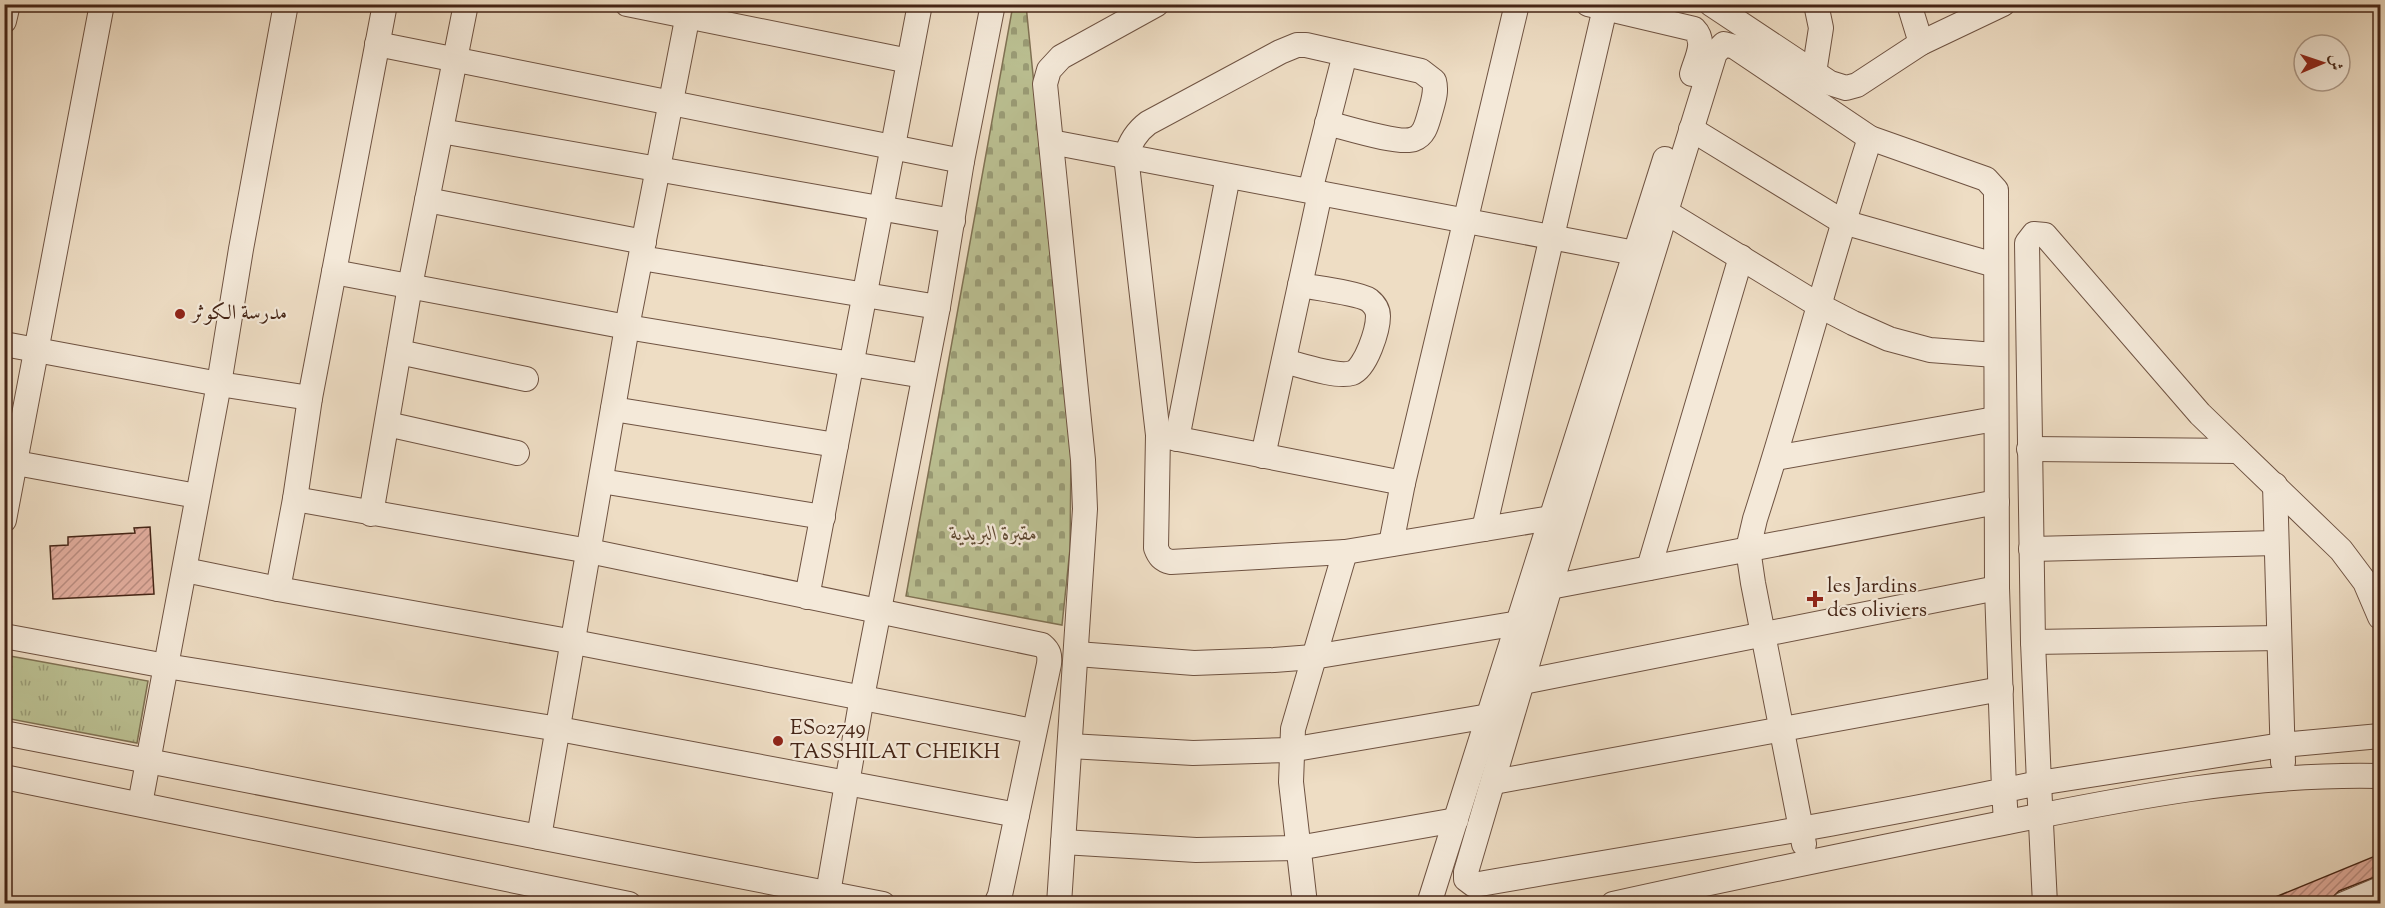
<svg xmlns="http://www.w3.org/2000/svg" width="2385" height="908" font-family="'Sorts Mill Goudy',Amiri,serif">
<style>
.cemetery{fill:url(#cemetery-stones);stroke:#807254;stroke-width:1.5}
.park{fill:url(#park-tufts);stroke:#807254;stroke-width:1.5}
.building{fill:url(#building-hatch);stroke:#452516;stroke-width:1.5}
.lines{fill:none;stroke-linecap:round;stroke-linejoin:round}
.minor-casing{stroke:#6f5342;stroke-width:26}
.minor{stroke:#f4e9d9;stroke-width:24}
.poi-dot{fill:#8f2418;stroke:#f4e9d9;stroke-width:2}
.labels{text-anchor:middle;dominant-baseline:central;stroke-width:4.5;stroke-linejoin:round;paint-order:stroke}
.poi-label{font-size:21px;fill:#452516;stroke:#f4e9d9;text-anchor:start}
.park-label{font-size:21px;font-style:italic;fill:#624c35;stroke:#f4e9d9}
</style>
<defs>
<pattern id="cemetery-stones" width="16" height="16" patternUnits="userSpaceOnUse" patternTransform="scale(1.5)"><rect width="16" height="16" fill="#bbc092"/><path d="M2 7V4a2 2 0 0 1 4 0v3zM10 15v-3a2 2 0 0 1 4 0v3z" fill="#9a9c76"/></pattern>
<pattern id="park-tufts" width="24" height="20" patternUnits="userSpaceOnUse" patternTransform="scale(1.5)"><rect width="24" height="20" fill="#bbc092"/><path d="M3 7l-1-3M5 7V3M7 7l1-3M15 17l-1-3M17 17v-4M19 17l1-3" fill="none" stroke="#9a9c76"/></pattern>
<pattern id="building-hatch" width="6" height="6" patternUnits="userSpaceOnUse" patternTransform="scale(1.5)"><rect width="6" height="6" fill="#e3ae9f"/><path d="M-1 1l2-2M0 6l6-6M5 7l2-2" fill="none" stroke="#ba8d81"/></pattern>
</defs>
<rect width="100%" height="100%" fill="#eeddc4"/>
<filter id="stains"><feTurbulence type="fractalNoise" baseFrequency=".00333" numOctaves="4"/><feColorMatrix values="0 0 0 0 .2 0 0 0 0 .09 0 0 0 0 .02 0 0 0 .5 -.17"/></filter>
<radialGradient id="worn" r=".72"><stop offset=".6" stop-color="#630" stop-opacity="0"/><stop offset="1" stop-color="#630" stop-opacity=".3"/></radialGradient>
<polygon class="cemetery" points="1013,5 1026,5 1071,454 1070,549 1062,625 906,596"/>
<polygon class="park" points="10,656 148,681 137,743 5,718 5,687"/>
<g class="building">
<polygon points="150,527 154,594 53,599 50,546 68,545 68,537 135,533 134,528"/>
<polygon points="2380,854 2380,875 2339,891 2331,899 2320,903 2261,903"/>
</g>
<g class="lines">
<defs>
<g id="minor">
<polyline points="627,4 909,61"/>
<path d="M1588,4L1694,29C1707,42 1696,59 1692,74"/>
<polyline points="1711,4 1830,83 1846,88 1857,85 1921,43 2003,4"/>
<polyline points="1909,4 1921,43"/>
<polyline points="4,21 8,4"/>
<polyline points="377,44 962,161"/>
<polyline points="1814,73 1821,28 1816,4"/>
<path d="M1327,123C1344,127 1400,145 1414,139C1425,135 1427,123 1430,113C1433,102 1437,92 1434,81L1421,71L1306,45H1297L1280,52L1148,123C1136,132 1130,142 1126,156L1158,435L1156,548C1159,556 1162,560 1171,562L1345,552L1551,518"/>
<polyline points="1691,129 1843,222 1995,265"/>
<polyline points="441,131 953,221"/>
<polyline points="1051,142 1635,253"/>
<polyline points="1310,191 1345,54"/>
<polyline points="427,200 644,242"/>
<polyline points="1666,212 1820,306 1853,323 1889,339 1930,350 1995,355"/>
<polyline points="641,258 938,307"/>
<polyline points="334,272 627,327 924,376"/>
<polyline points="4,344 219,384 310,398"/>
<polyline points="399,352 526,379"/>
<path d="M1284,361C1300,365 1337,378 1352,373C1366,368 1378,330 1378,316C1378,309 1374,304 1369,300C1358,293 1315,288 1300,285"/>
<polyline points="613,409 836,445"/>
<polyline points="387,424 517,453"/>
<polyline points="1163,436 1403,483"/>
<polyline points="1177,439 1228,176"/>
<polyline points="2029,449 2238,451"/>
<polyline points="1263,456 1320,193"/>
<polyline points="1775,458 1995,419"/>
<polyline points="16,463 197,496"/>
<polyline points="601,481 823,517"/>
<polyline points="2275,485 2283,762"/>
<path d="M295,499L589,551L1042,645C1049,651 1050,655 1049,664L1000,895L996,904"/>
<polyline points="371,514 410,286 466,4"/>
<polyline points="4,520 102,4"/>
<polyline points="1484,529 1605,8"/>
<polyline points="1391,544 1403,483 1517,4"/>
<polyline points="2031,549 2276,543"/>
<polyline points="1649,568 1741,257"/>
<polyline points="185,570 278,589 574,642 1033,731"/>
<polyline points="1550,587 1997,502"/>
<polyline points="278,589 295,499 310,398 385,4"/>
<polyline points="807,597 920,4"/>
<polyline points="2380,617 2365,582 2341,550 2200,414 2045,235 2034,234 2027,243 2033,642 2039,783 2282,745 2380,736"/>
<polyline points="4,636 166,666 559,729 1017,815"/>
<polyline points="2033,642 2279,638"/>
<polyline points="1077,654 1194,663 1274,660 1313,657 1519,623"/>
<polyline points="1523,682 1997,588"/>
<polyline points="4,733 883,904"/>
<polyline points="1070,746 1193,753 1290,750 1489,716"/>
<polyline points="4,777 629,904"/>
<polyline points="1494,782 2001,689"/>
<polyline points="140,804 219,384 241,249 286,4"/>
<path d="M2006,822L2004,790L1997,588L1996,190L1986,179L1870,138L1735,47L1724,44L1715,53L1550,587L1466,872V879L1474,885C1663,852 1852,823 2039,783L2045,904"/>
<polyline points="539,837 627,327 690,4"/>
<polyline points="1063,842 1196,850 1298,848 1456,820"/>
<path d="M1804,844L1753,583L1748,549L1755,519C1796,392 1829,264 1870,138"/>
<polyline points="828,893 862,697 938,307 962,161 993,4"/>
<polyline points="1059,904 1085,509 1083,460 1045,84 1049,70 1061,57 1157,4"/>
<polyline points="1305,904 1291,782 1293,729 1345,552"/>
<polyline points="1429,904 1665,159"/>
<path d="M1613,904C1743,875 1873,849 2003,823C2127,798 2254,773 2380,776"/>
<polyline points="2344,904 2380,889"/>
</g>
</defs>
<use href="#minor" class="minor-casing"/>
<use href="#minor" class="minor"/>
</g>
<g class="poi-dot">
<circle cx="180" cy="314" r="6"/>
<path d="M1812 590h6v6h6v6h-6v6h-6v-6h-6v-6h6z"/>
<circle cx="778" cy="741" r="6"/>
</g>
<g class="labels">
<g class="poi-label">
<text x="192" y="314">مدرسة الكوثر</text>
<text x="1827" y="587">les Jardins<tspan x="1827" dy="24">des oliviers</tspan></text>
<text x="790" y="729">ES02749<tspan x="790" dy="24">TASSHILAT CHEIKH</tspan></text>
</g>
<g class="park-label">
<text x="994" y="535">مقبرة البريدية</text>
</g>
</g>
<rect width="2385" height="908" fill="none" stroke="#eeddc4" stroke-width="24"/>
<rect x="6" y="6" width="2373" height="896" fill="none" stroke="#452516" stroke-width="3"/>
<rect x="12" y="12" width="2361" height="884" fill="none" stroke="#452516" stroke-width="1.5"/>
<g transform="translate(2322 63) rotate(88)"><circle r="28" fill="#f4e9d9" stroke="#ae9b8b" stroke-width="1.5"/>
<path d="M0-4.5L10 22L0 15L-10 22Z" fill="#8f2418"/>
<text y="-9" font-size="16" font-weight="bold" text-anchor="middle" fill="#452516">ش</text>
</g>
<rect width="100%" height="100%" filter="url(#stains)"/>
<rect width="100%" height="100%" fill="url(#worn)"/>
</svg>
